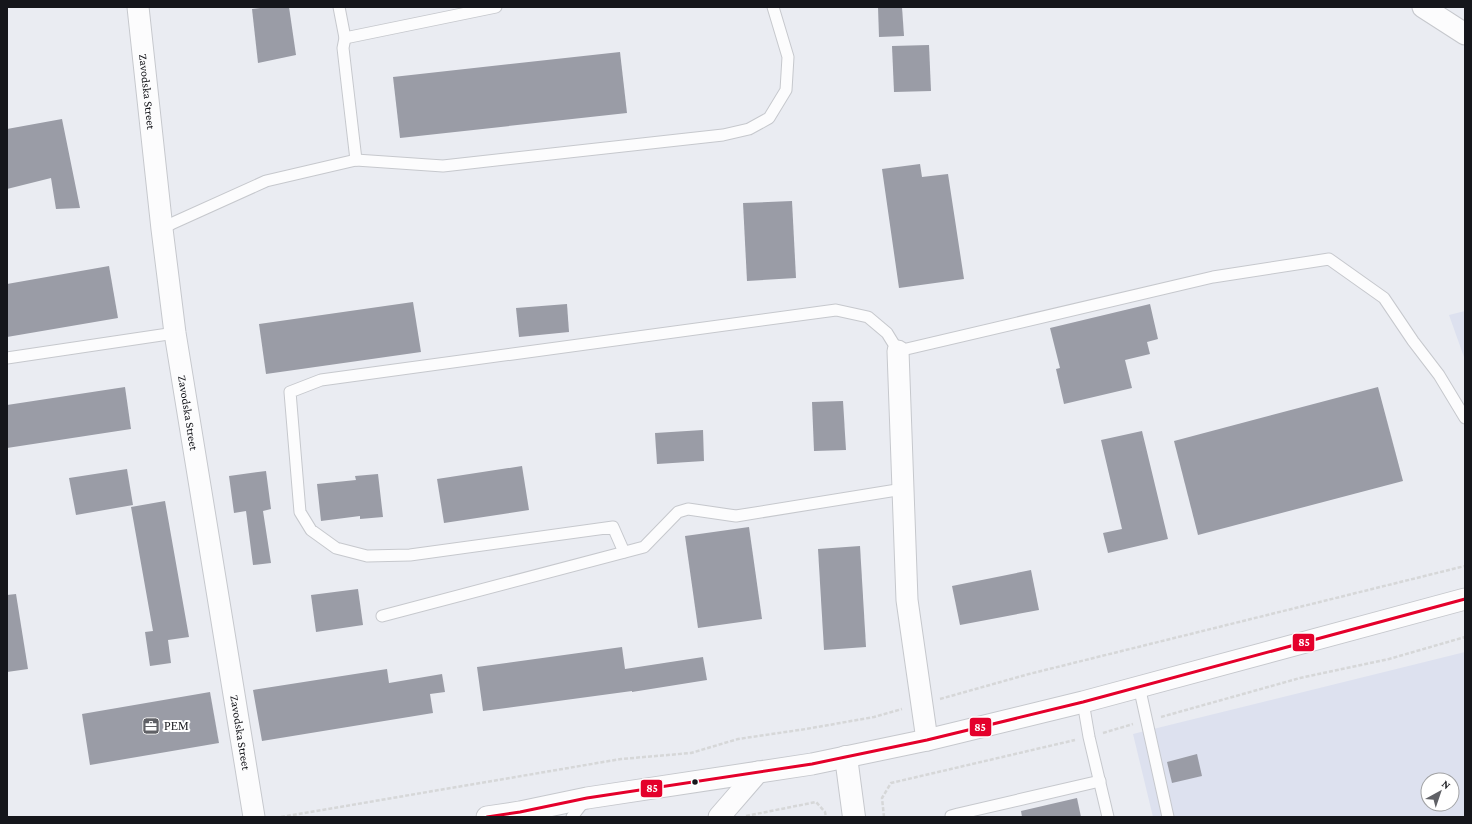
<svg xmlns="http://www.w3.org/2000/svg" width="1472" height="824" font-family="'Crimson Pro',serif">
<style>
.built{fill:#dde1ef;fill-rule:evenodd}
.building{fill:#9a9ca6}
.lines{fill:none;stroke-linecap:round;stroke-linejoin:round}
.lane-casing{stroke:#c6c8cd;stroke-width:13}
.street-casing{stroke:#c6c8cd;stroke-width:23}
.secondary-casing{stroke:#c6c8cd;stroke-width:24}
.path{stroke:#d6d7d8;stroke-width:2.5;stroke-dasharray:4 2;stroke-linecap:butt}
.lane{stroke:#fcfcfd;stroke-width:11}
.street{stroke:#fcfcfd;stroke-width:21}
.secondary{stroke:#fcfcfd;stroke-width:22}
.bus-1-casing{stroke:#fff;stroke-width:6}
.bus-1{stroke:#e4002b;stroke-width:3}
.bus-dot{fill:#15161b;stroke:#fff;stroke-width:1.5}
.labels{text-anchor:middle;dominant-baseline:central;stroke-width:4;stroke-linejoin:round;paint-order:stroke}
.street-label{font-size:12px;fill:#15161b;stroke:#fff}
.poi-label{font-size:12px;fill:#15161b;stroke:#fff;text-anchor:start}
.line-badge{stroke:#fff;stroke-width:1.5}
.badge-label{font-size:11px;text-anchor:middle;font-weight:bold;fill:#fff}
</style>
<rect width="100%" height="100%" fill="#eaecf2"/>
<g class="built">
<polygon points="1465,311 1465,360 1449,315"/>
<path d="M1465,652V817H1153L1133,734ZM1428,780H1452V804H1428Z"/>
</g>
<g class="building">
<polygon points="269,7 289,7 296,55 258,63 252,9"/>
<polygon points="878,7 902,7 904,36 879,37"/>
<polygon points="929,45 931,91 894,92 892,46"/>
<polygon points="620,52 627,113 400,138 393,77"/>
<polygon points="62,119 80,208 56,209 51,178 7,189 7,129"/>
<polygon points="920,164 922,177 948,174 964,279 899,288 882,169"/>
<polygon points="792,201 796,278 747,281 743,203"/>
<polygon points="109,266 118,318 7,337 7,284"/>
<polygon points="413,302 421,352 266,374 259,324"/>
<polygon points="567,304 569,332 519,337 516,308"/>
<polygon points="1150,304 1158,339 1147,342 1150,354 1125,360 1132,388 1064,404 1056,369 1060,368 1050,328"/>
<polygon points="125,387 131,429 7,448 7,405"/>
<polygon points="1378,387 1403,481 1198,535 1174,441"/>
<polygon points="843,401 846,450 814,451 812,402"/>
<polygon points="703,430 704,461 657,464 655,433"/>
<polygon points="1142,431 1168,539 1108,553 1103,533 1122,529 1101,440"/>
<polygon points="522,466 529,510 444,523 437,479"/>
<polygon points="127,469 133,505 76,515 69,478"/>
<polygon points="266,471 271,509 263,511 271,563 253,565 246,511 234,513 229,476"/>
<polygon points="378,474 383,517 360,519 360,516 321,521 317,484 356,480 355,476"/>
<polygon points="165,501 189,637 168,640 171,663 150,666 145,632 153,631 131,507"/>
<polygon points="749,527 762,619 698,628 685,536"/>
<polygon points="860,546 866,647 824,650 818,549"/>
<polygon points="1031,570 1039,610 960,625 952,586"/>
<polygon points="358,589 363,625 316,632 311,595"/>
<polygon points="16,594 28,669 7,672 7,595"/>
<polygon points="622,647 625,669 703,657 707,680 632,692 632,691 483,711 477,667"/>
<polygon points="387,669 389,683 442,674 445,692 430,694 433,713 262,741 253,690"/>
<polygon points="210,692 219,743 90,765 82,714"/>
<polygon points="1197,754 1202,776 1172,783 1167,762"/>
<polygon points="1077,798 1081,817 1022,817 1021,811"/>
</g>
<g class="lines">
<defs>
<g id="lane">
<polyline points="339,7 345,38 343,48 356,160"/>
<polyline points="345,38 496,7"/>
<polyline points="162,229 173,223 266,181 356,160 443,166 723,135 749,129 769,118 786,90 788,57 773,7"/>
<polyline points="7,358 175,333"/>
<polyline points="624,552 613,527 410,555 367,556 336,548 311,530 300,512 290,392 321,380 836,310 868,317 887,333 898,351 1213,277 1329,259 1384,298 1413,341 1439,375 1465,418"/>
<polyline points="382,616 644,547 678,512 688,509 736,516 903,489"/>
<polyline points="1139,686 1168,817"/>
<polyline points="1083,702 1089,737 1108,817"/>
<polyline points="572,817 585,800"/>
<polyline points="951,817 951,816 958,814 1100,781"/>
</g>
<g id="street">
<path id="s1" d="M138,7L162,229L175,333L254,817"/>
<polyline points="1423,7 1465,34"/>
<polyline points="898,351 907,600 927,740"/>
<polyline points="487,817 520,812 587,798 812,764 927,740 1083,702 1465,599"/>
<polyline points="719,817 758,772"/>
</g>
<polyline id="secondary" points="846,757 854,817"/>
</defs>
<use href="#lane" class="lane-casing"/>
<use href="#street" class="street-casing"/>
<use href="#secondary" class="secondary-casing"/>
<g class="path">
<polyline points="940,699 1029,674 1465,566"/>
<polyline points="1161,717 1300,678 1389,659 1465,637"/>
<polyline points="1103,733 1133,724"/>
<polyline points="746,816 816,802 825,812 826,817"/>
<polyline points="281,817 621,759 691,753 738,739 806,729 874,717 902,709"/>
<polyline points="884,817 882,798 891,783 1075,740"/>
</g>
<use href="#lane" class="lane"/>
<use href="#street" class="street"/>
<use href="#secondary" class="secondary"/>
<defs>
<polyline id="bus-1" points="487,817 520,812 587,798 812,764 927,740 1083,702 1465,599"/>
</defs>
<use href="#bus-1" class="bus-1-casing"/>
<use href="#bus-1" class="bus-1"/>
</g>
<defs>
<symbol id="office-square" viewBox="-11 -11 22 22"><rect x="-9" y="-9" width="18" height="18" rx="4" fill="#606166" stroke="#fff"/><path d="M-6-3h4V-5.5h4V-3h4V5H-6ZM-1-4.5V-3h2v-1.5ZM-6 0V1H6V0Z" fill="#fff"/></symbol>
</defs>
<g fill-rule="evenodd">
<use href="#office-square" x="141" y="716" width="20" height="20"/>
</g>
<circle class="bus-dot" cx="695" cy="782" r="3.5"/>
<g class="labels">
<g class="street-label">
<text stroke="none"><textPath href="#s1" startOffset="85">Zavodska Street</textPath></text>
<text stroke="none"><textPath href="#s1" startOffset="409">Zavodska Street</textPath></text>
<text stroke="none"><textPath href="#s1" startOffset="733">Zavodska Street</textPath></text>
</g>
<g class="poi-label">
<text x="164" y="726">РЕМ</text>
</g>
</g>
<g class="line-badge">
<rect x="1292" y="633" width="23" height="19" rx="4" fill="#e4002b"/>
<rect x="969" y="717" width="23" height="20" rx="4" fill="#e4002b"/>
<rect x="640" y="779" width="23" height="19" rx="4" fill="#e4002b"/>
</g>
<g class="badge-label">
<text x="1304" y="646">85</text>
<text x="980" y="731">85</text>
<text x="652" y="792">85</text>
</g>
<rect width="1472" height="824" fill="none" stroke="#15161b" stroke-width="16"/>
<g transform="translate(1440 792) rotate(40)"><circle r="19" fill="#ffffff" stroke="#a1a2a4"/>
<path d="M0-3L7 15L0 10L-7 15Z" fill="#606166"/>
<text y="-6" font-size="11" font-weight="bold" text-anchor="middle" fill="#15161b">N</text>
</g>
</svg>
